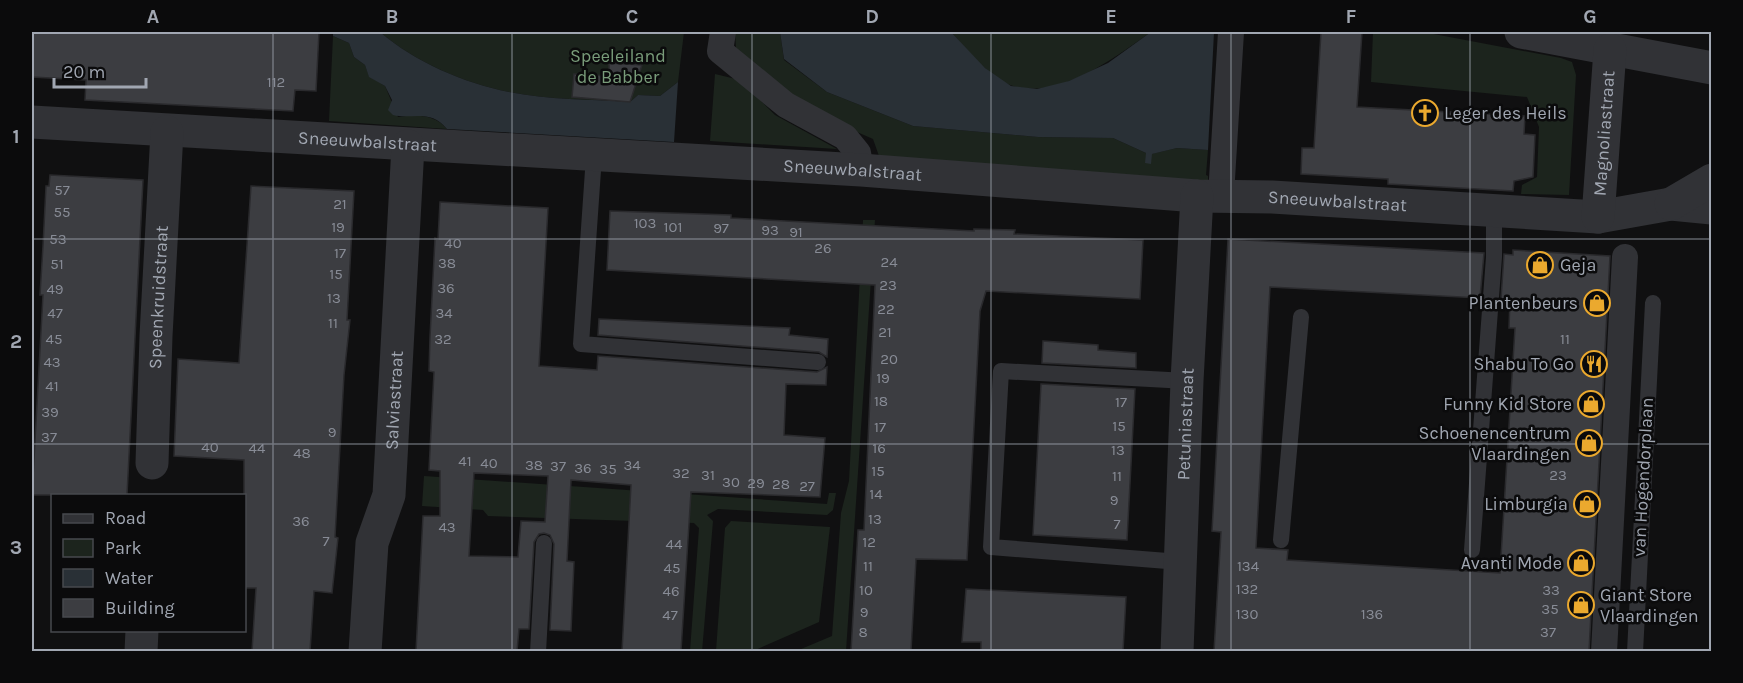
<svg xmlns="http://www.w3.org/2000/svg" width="1743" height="683" font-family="Karla,sans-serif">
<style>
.green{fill:#1c241d}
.water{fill:#293036}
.building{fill:#3c3d41;stroke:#2a2a2d;stroke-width:1.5;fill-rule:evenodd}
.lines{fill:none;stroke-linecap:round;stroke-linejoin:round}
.service{stroke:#313236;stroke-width:16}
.pedestrian{stroke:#313236;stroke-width:26}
.minor{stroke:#313236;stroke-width:33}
.grid{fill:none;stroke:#a1a7b2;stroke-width:1.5;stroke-opacity:0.55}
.labels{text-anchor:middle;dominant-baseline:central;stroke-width:5;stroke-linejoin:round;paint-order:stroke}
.number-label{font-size:15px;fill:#888c96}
.park-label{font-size:18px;fill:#799c7a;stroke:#0b0b0c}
.poi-label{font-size:18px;fill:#a1a7b2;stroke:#0b0b0c;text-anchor:end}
.street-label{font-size:18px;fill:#a1a7b2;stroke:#0b0b0c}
.neatline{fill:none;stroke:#a1a7b2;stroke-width:2}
.grid-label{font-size:20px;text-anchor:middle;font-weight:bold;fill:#a1a7b2}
</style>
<rect width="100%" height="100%" fill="#101011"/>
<g class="green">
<path d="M380,32H684L678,82L660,96L638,95L630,102C590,99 548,100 509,92C464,83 415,62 380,32Z"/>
<polygon points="735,32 780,32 784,60 827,92 913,126 1038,137 1113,138 1146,153 1151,163 1151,154 1177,148 1208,150 1206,175 1208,176 1208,181 879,156 873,139 816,114 762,73 736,48"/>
<path d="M951,32H1151C1115,57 1060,100 1013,86C991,80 966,48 951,32Z"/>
<polygon points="1373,32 1423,32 1561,58 1572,62 1576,75 1569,195 1521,194 1522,185 1537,177 1539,127 1527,97 1371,82"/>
<path d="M333,36L349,43L354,57L365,65L369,76L385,86L398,117C415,114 435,114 447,129L329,121Z"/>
<polygon points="715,74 740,80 775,115 837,149 710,141"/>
<polygon points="863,220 875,220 846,651 794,652 832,636 841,513 849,481"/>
<polygon points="424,476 827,504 829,493 836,493 833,510 827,515 718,509 707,515 713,521 702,652 690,651 699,528 694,523 488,516 483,510 422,506"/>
<polygon points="731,521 830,527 819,622 753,651 716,651 725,528"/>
</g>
<g class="water">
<path d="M333,32H380C415,62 464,83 509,92C548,100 590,99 630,102L638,95L660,96L678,82L674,142L447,129C430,108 412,120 393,115L388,110L392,100L385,86L369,77L365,65L354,57L349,43L333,36Z"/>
<polygon points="780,32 951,32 985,68 1011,86 1037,89 1069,81 1108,63 1151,32 1214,32 1208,150 1177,148 1152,154 1151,164 1145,163 1146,153 1113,138 1038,137 913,126 827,92 784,59"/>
</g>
<g class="building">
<polygon points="32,32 319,32 316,91 295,90 293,111 85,100 86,80 32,77"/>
<polygon points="1321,32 1362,32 1357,107 1525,116 1524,134 1535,135 1533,177 1514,181 1513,191 1388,184 1388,179 1301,174 1302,148 1314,148"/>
<polygon points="609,63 642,65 630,102 572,97 574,74 609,76"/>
<polygon points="50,175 143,180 127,495 32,495 43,295 40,295 43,246 46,186 49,186"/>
<polygon points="251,186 354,191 347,320 350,320 344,375 335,537 338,538 332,593 314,591 310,651 252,651 256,588 244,588 244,460 174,456 178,359 239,363"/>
<path d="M440,202L548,208L539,366L597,370L598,356L817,372L827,367L826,385L786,384L784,435L825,438L820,497L691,492L681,651H622L631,485L571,480L567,561L574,562L571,631L550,630L554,544L550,535L544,533L539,534L534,542L529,629H519L517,651H416L423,516H440V471L429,470L434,372L429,371L430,337L435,238L438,239ZM474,473L548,476L545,522L521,521L518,557L469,556Z"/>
<polygon points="610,211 731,215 731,218 974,231 974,229 1015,230 1014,234 1143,240 1140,299 986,291 980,311 967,560 916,559 911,651 851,651 858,530 864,530 875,285 607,270"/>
<polygon points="1228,239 1484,253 1480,298 1270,287 1256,548 1288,550 1287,560 1500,573 1515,328 1509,328 1510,299 1501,299 1504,254 1513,255 1513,250 1610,256 1589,651 1214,651 1221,532 1212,531"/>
<polygon points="599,319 790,328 789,335 828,339 827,357 819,352 598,335"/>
<polygon points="1043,341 1098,345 1098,350 1136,353 1136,368 1042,363"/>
<polygon points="1041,384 1135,389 1127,540 1033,535"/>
<polygon points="966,589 1126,597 1123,651 981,651 981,642 962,642"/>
</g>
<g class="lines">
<g class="service">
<polyline points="594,156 581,344 818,362"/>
<polyline points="1281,540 1301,317"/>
<polyline points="1472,550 1494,257 1494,209"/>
<polyline points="1180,562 991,547 1001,371 1187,381"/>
<polyline points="538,652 544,543"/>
<polyline points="1635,652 1653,303"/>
</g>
<g class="pedestrian">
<polyline points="723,32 720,51 786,105 845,137 858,153 861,170"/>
<polyline points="1221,195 1231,32"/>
<polyline points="1604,652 1625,257"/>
</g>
<g class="minor">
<polyline points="1521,32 1712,68"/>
<path id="s1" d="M32,122L861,170L1197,196L1272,197L1598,217L1671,204L1712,208"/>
<polyline points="1671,204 1712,180"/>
<path id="s2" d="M1598,217L1610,50"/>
<path id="s3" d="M152,463L156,336L167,132"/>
<polyline points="141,652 142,630"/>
<path id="s4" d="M365,652L372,543L389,495L408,146"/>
<path id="s5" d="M1177,652L1187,381L1197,196"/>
</g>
</g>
<path class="grid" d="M273,32V652M512,32V652M752,32V652M991,32V652M1231,32V652M1470,32V652M32,239H1712M32,444H1712"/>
<defs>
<symbol id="church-ring" viewBox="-11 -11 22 22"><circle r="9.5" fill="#0b0b0c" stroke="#eba92e" stroke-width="1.5"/><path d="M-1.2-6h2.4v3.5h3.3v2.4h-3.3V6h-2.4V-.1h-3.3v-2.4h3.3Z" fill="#eba92e"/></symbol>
<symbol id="shop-ring" viewBox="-11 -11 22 22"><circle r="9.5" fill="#0b0b0c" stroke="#eba92e" stroke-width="1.5"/><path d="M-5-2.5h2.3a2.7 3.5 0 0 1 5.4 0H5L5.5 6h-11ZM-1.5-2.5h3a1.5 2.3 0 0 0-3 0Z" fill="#eba92e"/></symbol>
<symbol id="restaurant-ring" viewBox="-11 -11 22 22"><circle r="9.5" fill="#0b0b0c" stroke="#eba92e" stroke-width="1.5"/><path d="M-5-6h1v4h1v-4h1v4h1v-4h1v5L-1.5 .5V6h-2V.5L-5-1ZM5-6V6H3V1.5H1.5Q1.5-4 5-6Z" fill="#eba92e"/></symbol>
</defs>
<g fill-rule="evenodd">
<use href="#church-ring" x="1410" y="98" width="30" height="30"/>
<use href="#shop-ring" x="1525" y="250" width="30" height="30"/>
<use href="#shop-ring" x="1582" y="288" width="30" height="30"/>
<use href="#restaurant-ring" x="1579" y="349" width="30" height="30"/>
<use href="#shop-ring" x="1576" y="389" width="30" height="30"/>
<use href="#shop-ring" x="1574" y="428" width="30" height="30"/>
<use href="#shop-ring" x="1572" y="489" width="30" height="30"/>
<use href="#shop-ring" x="1566" y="548" width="30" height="30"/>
<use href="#shop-ring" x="1566" y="590" width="30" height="30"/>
</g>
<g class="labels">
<g class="number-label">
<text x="276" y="82">112</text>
<text x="62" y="190">57</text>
<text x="340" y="204">21</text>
<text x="62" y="212">55</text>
<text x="645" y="223">103</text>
<text x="338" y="227">19</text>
<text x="673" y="227">101</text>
<text x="721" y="228">97</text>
<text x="770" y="230">93</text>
<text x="796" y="232">91</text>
<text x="58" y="239">53</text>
<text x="453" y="243">40</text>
<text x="823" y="248">26</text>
<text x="340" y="253">17</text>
<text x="889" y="262">24</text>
<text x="447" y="263">38</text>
<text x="57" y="264">51</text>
<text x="336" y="274">15</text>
<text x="888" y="285">23</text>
<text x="446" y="288">36</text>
<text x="55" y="289">49</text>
<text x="334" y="298">13</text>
<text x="886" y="309">22</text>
<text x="55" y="313">47</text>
<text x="444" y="313">34</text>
<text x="333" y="323">11</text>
<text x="885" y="332">21</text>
<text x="54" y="339">45</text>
<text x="443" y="339">32</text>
<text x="1565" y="339">11</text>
<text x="889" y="359">20</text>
<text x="52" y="362">43</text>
<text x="883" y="378">19</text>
<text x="52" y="386">41</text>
<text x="881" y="401">18</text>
<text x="1121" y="402">17</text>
<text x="50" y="412">39</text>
<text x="1119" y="426">15</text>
<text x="880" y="427">17</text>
<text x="332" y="432">9</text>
<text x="49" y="437">37</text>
<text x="210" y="447">40</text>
<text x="257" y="448">44</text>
<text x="879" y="448">16</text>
<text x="1118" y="450">13</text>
<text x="302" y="453">48</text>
<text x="465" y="461">41</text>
<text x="489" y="463">40</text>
<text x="534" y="465">38</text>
<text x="632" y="465">34</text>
<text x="558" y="466">37</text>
<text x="583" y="468">36</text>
<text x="608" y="469">35</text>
<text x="878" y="471">15</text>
<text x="681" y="473">32</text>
<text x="708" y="475">31</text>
<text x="1558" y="475">23</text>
<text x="1117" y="476">11</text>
<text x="731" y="482">30</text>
<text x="756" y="483">29</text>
<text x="781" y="484">28</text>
<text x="807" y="486">27</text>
<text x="876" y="494">14</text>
<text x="1114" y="500">9</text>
<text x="875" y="519">13</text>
<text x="301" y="521">36</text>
<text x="1117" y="524">7</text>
<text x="447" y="527">43</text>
<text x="326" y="541">7</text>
<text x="869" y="542">12</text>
<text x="674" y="544">44</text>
<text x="868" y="566">11</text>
<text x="1248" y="566">134</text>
<text x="672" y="568">45</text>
<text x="1247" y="589">132</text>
<text x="866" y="590">10</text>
<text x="1551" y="590">33</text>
<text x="671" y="591">46</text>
<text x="1550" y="609">35</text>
<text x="864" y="612">9</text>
<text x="1247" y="614">130</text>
<text x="1372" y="614">136</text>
<text x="670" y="615">47</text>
<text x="863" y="632">8</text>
<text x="1548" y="632">37</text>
</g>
<g class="park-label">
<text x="618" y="56">Speeleiland<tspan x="618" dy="21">de Babber</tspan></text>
</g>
<g class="poi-label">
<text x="1444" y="113" text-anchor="start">Leger des Heils</text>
<text x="1560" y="265" text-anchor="start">Geja</text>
<text x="1578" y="303">Plantenbeurs</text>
<text x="1574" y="364">Shabu To Go</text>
<text x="1572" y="404">Funny Kid Store</text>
<text x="1570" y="433">Schoenencentrum<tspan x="1570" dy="21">Vlaardingen</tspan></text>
<text x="1568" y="504">Limburgia</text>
<text x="1562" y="563">Avanti Mode</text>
<text x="1600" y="595" text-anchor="start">Giant Store<tspan x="1600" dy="21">Vlaardingen</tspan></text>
</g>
<g class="street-label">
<text stroke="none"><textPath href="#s2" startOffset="84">Magnoliastraat</textPath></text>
<text stroke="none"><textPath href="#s1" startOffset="336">Sneeuwbalstraat</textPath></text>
<text stroke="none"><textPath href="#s1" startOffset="822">Sneeuwbalstraat</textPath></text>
<text stroke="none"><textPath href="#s1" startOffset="1308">Sneeuwbalstraat</textPath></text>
<text stroke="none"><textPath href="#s3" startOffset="166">Speenkruidstraat</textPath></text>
<text stroke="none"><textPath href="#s4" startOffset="255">Salviastraat</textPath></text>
<text stroke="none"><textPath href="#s5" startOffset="228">Petuniastraat</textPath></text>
<text transform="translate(1643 477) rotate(-87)">van Hogendorplaan</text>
</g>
</g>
<rect width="1743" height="683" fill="none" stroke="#0b0b0c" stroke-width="66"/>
<rect x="51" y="494" width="195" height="138" fill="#0b0b0c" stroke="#47494e" stroke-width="1.5"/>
<rect x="63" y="514" width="30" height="9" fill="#313236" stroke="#47494e" stroke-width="1.5"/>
<text x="105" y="524" font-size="18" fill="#a1a7b2">Road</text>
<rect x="63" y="539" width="30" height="18" fill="#1c241d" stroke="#47494e" stroke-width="1.5"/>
<text x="105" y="554" font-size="18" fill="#a1a7b2">Park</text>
<rect x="63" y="569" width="30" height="18" fill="#293036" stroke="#47494e" stroke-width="1.5"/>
<text x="105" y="584" font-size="18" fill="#a1a7b2">Water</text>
<rect x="63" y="599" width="30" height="18" fill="#3c3d41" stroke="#47494e" stroke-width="1.5"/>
<text x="105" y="614" font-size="18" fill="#a1a7b2">Building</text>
<path d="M54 78v9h92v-9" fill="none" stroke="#a1a7b2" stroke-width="3"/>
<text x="63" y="78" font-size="18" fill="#a1a7b2" stroke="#0b0b0c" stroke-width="4.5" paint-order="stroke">20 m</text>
<rect x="33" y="33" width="1677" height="617" class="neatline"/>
<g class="grid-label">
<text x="153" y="23">A</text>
<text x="392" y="23">B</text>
<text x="632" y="23">C</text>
<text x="872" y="23">D</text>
<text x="1111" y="23">E</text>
<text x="1351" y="23">F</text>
<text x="1590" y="23">G</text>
<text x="16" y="143">1</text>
<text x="16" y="348">2</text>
<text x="16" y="554">3</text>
</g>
</svg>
